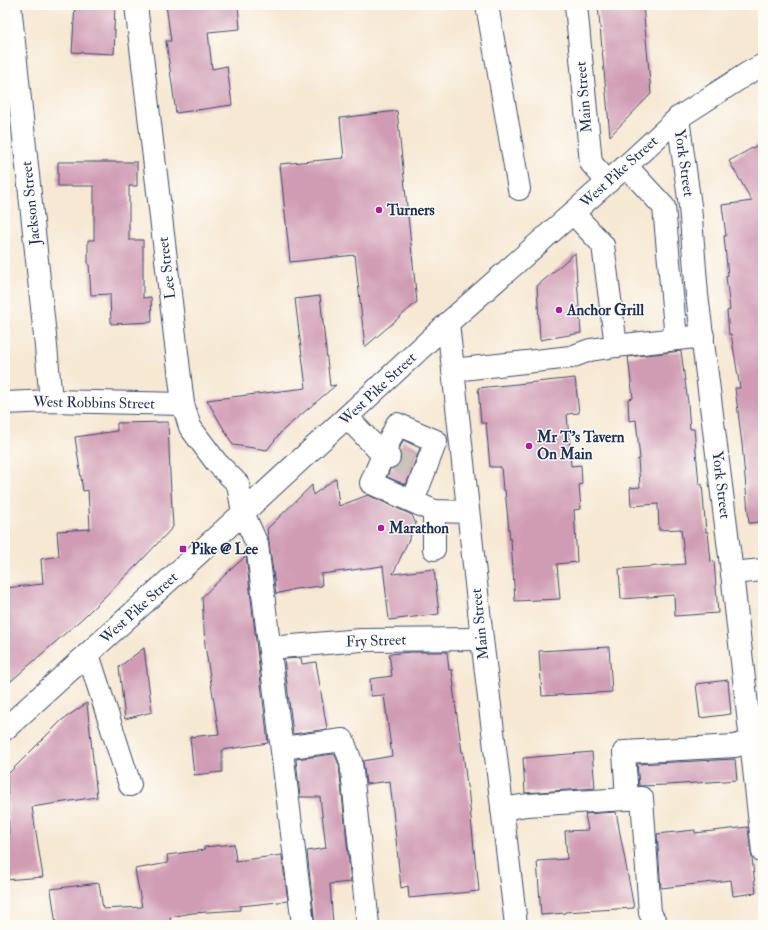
<svg xmlns="http://www.w3.org/2000/svg" width="768" height="930" font-family="'IM FELL Double Pica',serif">
<style>
.building{fill:#d09cb4}
.lines{fill:none;stroke-linecap:round;stroke-linejoin:round}
.minor-tunnel{stroke:#cac3bb;stroke-width:22;stroke-dasharray:22 11;stroke-linecap:butt}
.minor-casing{stroke:#3c4b6f;stroke-width:24}
.major-casing{stroke:#3c4b6f;stroke-width:24}
.minor{stroke:#fff;stroke-width:22}
.major{stroke:#fff;stroke-width:22}
.poi-dot{fill:#b5179e;stroke:#fdfcf7;stroke-width:1.5}
.labels{text-anchor:middle;dominant-baseline:central;stroke-width:3;stroke-linejoin:round;paint-order:stroke}
.street-label{font-size:15px;fill:#1b2f5e;stroke:#fdfcf7}
.poi-label{font-size:15px;font-weight:bold;fill:#1b2f5e;stroke:#fdfcf7;text-anchor:start}
</style>
<rect width="100%" height="100%" fill="#fdfcf7"/>
<filter id="ink" filterUnits="userSpaceOnUse"><feTurbulence type="fractalNoise" baseFrequency=".025" numOctaves="2"/><feDisplacementMap in="SourceGraphic" scale="8" xChannelSelector="R" yChannelSelector="G"/><feConvolveMatrix kernelMatrix="1 2 1 2 8 2 1 2 1" color-interpolation-filters="sRGB"/></filter>
<filter id="wash" filterUnits="userSpaceOnUse"><feTurbulence type="fractalNoise" baseFrequency=".012" numOctaves="4" result="noise"/><feDisplacementMap in="SourceGraphic" scale="16" xChannelSelector="R" yChannelSelector="G"/><feGaussianBlur stdDeviation="0.9" result="paint"/><feColorMatrix in="noise" values="0 0 0 0 0 0 0 0 0 0 0 0 0 0 0 0 0 1.4 0 .05"/><feComposite in="paint" operator="in"/></filter>
<g filter="url(#wash)">
<rect width="100%" height="100%" fill="#f6e8d2"/>
<g id="blocks">
<g class="building">
<polygon points="75,5 115,5 114,30 115,30 114,54 72,52"/>
<polygon points="166,5 238,5 240,29 208,32 212,69 227,66 232,105 176,113 166,41 171,41"/>
<polygon points="598,5 643,5 651,94 610,136"/>
<polygon points="397,111 417,302 365,347 355,255 290,262 280,164 344,158 340,118"/>
<polygon points="763,142 763,522 749,523 742,444 735,388 740,388 731,334 729,335 727,311 730,310 726,276 728,276 724,236 726,236 722,205 752,201 729,161"/>
<polygon points="58,162 137,162 137,186 129,186 129,240 143,240 143,298 151,297 152,322 111,324 110,294 91,295 89,264 88,264 88,240 94,240 94,186 58,186"/>
<polygon points="575,253 581,333 540,340 537,286"/>
<polygon points="320,296 330,386 336,385 282,431 267,450 233,445 207,400 306,388 295,299"/>
<polygon points="681,351 688,403 690,429 694,429 699,484 702,484 706,532 708,532 711,562 714,561 718,613 675,616 674,595 621,599 619,569 685,564 681,529 659,530 658,504 631,506 630,488 640,487 638,459 640,459 636,420 629,421 628,399 633,398 628,357"/>
<polygon points="575,378 579,413 567,414 571,466 581,465 582,484 579,485 581,509 574,510 577,562 557,564 560,599 515,601 511,540 510,540 505,490 503,490 501,467 490,467 486,423 481,423 478,388"/>
<polygon points="168,422 170,473 173,527 141,561 85,616 10,682 5,607 5,588 43,584 41,559 59,556 57,531 90,529 88,490 83,491 75,437 117,431 117,423"/>
<polygon points="403,440 420,448 406,485 387,477 390,469 397,467 401,461 401,455 399,450"/>
<polygon points="336,478 339,506 368,495 412,515 416,524 393,574 434,569 439,614 389,620 383,566 321,574 322,586 295,589 276,594 269,542 267,529 312,485 313,495"/>
<polygon points="246,556 268,743 222,750 222,772 194,775 190,737 219,734 205,645 202,597 229,571"/>
<polygon points="609,647 612,692 542,696 539,651"/>
<polygon points="144,648 152,712 125,719 119,667"/>
<polygon points="411,652 447,652 449,670 452,670 454,687 453,687 462,752 463,752 467,787 468,787 476,869 477,869 479,891 409,898 408,886 401,888 390,781 366,784 363,761 392,756 384,695 371,696 370,679 392,676 389,654"/>
<polygon points="301,658 302,664 316,662 327,729 293,734 284,659"/>
<polygon points="728,680 731,714 700,718 696,684"/>
<polygon points="87,703 97,797 32,807 43,877 5,880 5,839 9,838 7,775 62,720"/>
<polygon points="592,752 595,788 525,793 523,758"/>
<polygon points="334,754 335,755 339,765 351,882 330,884 333,924 315,925 307,851 326,848 320,797 300,797 296,759"/>
<polygon points="735,759 737,780 668,785 639,786 637,764"/>
<polygon points="616,812 634,908 565,912 565,913 541,915 537,861 567,859 565,831 588,830 585,814"/>
<polygon points="748,827 751,853 752,858 756,893 733,896 731,880 661,888 657,834 695,830 695,833"/>
<polygon points="234,844 236,861 282,855 288,901 240,906 240,910 192,913 170,917 171,925 56,925 51,889 99,883 103,909 142,907 135,869 168,863 167,855 204,850 204,847"/>
</g>
</g>
</g>
<g filter="url(#ink)">
<use href="#blocks" fill-opacity="0" stroke="#3c4b6f" stroke-width="1"/>
<g class="lines">
<polyline class="minor-tunnel" points="389,457 419,469"/>
<defs>
<g id="minor">
<polyline points="10,5 45,336 51,401"/>
<polyline points="136,5 183,404 190,427 216,462 238,484 243,513 257,544 303,925"/>
<polyline points="487,5 519,189"/>
<polyline points="576,5 591,163 608,182"/>
<polyline points="678,118 690,206 697,295 732,573 751,741 763,852"/>
<polyline points="626,166 664,207 676,339"/>
<polyline points="573,213 603,245 616,346"/>
<polyline points="453,370 571,357 590,350 616,346 703,336"/>
<polyline points="5,403 51,401 183,404"/>
<polyline points="347,417 383,455 389,457"/>
<polyline points="413,501 436,441 397,424 383,455 371,483 434,511 468,512"/>
<polyline points="434,511 434,549"/>
<polyline points="732,573 763,570"/>
<polyline points="270,648 361,640 482,639"/>
<polyline points="88,654 130,785"/>
<polyline points="282,748 343,740 351,762 368,925"/>
<polyline points="627,799 624,752 735,746 751,741"/>
<polyline points="502,809 527,805 642,798 650,913 657,925"/>
</g>
<g id="major">
<polyline points="448,323 482,639 516,925"/>
<polyline points="5,729 243,513 448,323 626,166 678,118 748,73 763,65"/>
</g>
</defs>
<use href="#minor" class="minor-casing"/>
<use href="#major" class="major-casing"/>
<use href="#minor" class="minor"/>
<use href="#major" class="major"/>
</g>
</g>
<g class="poi-dot">
<circle cx="379" cy="210" r="4"/>
<circle cx="559" cy="310" r="4"/>
<circle cx="529" cy="446" r="4"/>
<circle cx="381" cy="528" r="4"/>
<rect x="179" y="545" width="8" height="8" rx="2"/>
</g>
<g class="labels">
<g class="street-label">
<text transform="translate(584 97) rotate(-95)">Main Street</text>
<text transform="translate(684 163) rotate(82)">York Street</text>
<text transform="translate(619 172) rotate(-42)">West Pike Street</text>
<text transform="translate(31 203) rotate(-96)">Jackson Street</text>
<text transform="translate(167 268) rotate(-97)">Lee Street</text>
<text transform="translate(378 389) rotate(-43)">West Pike Street</text>
<text transform="translate(94 403) rotate(1)">West Robbins Street</text>
<text transform="translate(721 485) rotate(83)">York Street</text>
<text transform="translate(139 608) rotate(-42)">West Pike Street</text>
<text transform="translate(480 624) rotate(-96)">Main Street</text>
<text transform="translate(376 641) rotate(-2)">Fry Street</text>
</g>
<g class="poi-label">
<text x="387" y="210">Turners</text>
<text x="567" y="310">Anchor Grill</text>
<text x="537" y="437">Mr T's Tavern<tspan x="537" dy="17">On Main</tspan></text>
<text x="389" y="528">Marathon</text>
<text x="191" y="549">Pike @ Lee</text>
</g>
</g>
<rect width="768" height="930" fill="none" stroke="#fdfcf7" stroke-width="20"/>
</svg>
